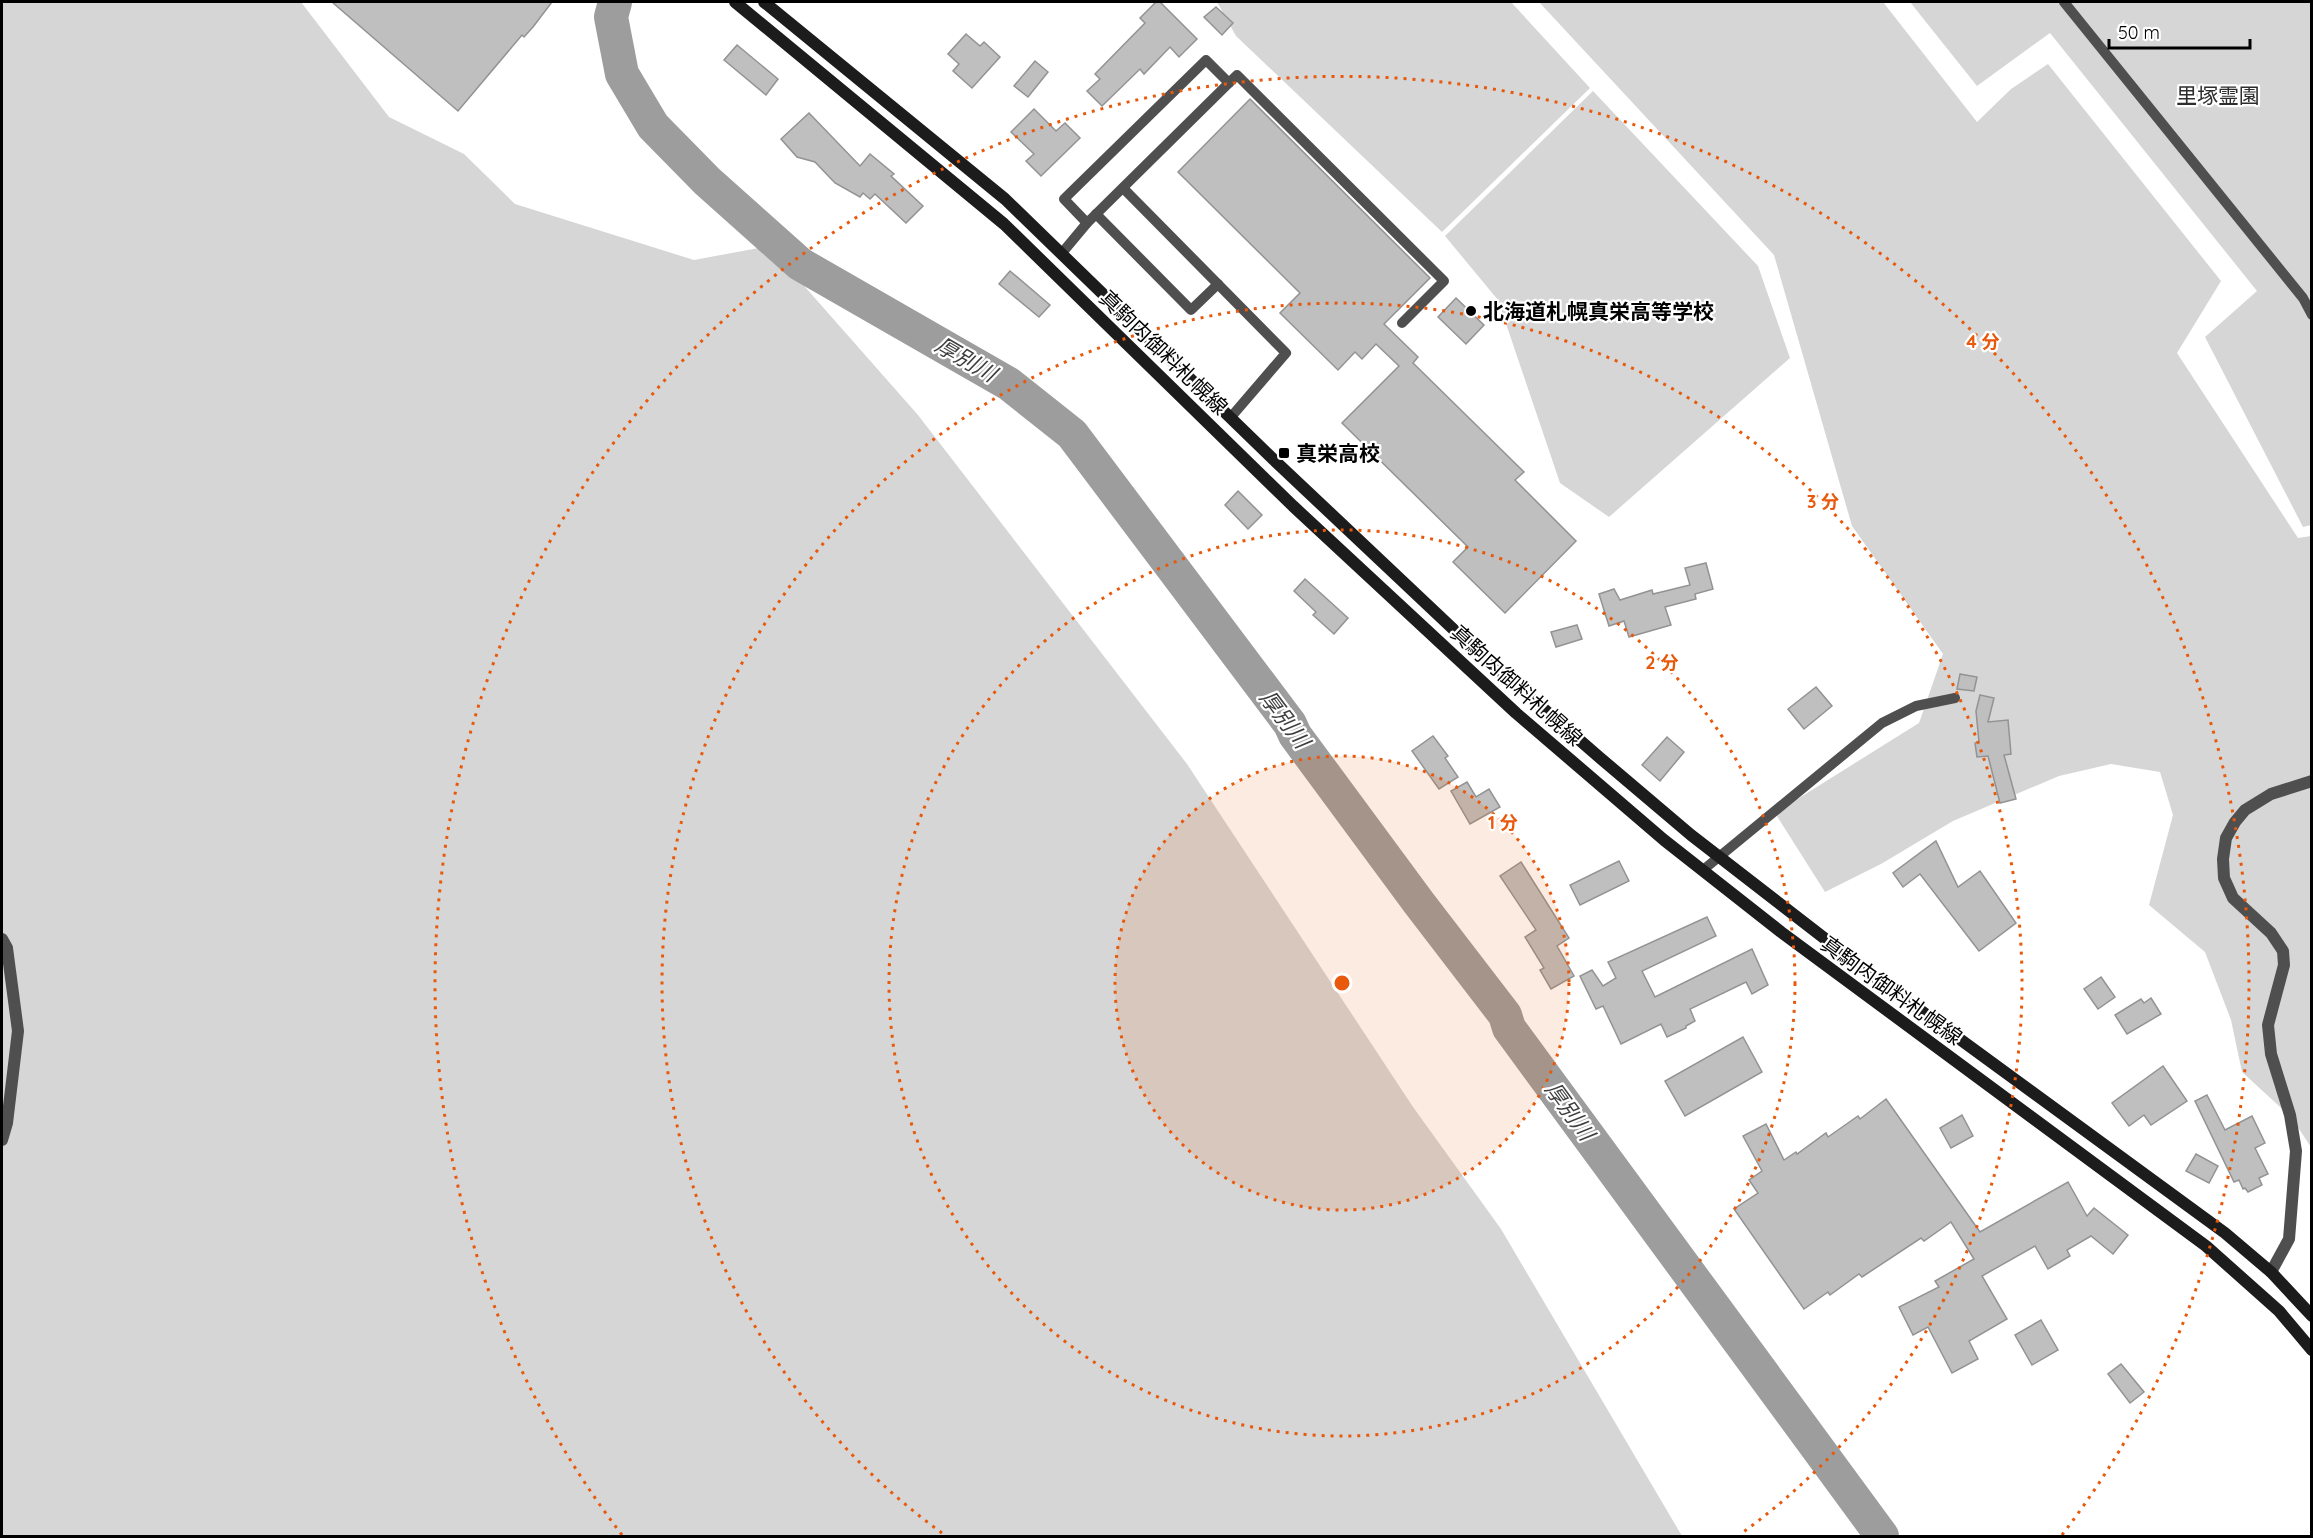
<svg xmlns="http://www.w3.org/2000/svg" width="2313" height="1538" font-family="Quicksand,'Noto Sans JP',sans-serif">
<style>
.green{fill:#d6d6d6}
.lines{fill:none;stroke-linecap:round;stroke-linejoin:round}
.river{stroke:#9d9d9d;stroke-width:34}
.building{fill:#bfbfbf;stroke:#939393;stroke-width:1.5}
.lane{stroke:#4f4f4f;stroke-width:10}
.street{stroke:#4f4f4f;stroke-width:12}
.secondary{stroke:#1c1c1c;stroke-width:12}
.ring{fill:none;stroke:#e8590c;stroke-width:3;stroke-dasharray:3 6}
.poi-dot{fill:#000;stroke:#fff;stroke-width:2}
.labels{text-anchor:middle;dominant-baseline:central;stroke-width:4.5;stroke-linejoin:round;paint-order:stroke}
.park-label{font-size:21px;fill:#2d2d2d;stroke:#fff}
.poi-label{font-size:21px;font-weight:bold;fill:#000;stroke:#fff;text-anchor:start}
.street-label{font-size:21px;fill:#000;stroke:#fff}
.water-label{font-size:22px;font-style:italic;fill:#3e3e3e;stroke:#fff}
.centre{fill:#e8590c;stroke:#fff;stroke-width:3}
.ring-label{font-size:18px;text-anchor:middle;font-weight:bold;fill:#e8590c;stroke:#fff;stroke-width:4.5;stroke-linejoin:round;paint-order:stroke}
</style>
<rect width="100%" height="100%" fill="#fff"/>
<g class="green">
<polygon points="2,2 301,2 389,117 464,154 515,204 694,260 769,246 918,415 1187,764 1413,1107 1501,1229 1682,1536 2,1536"/>
<polygon points="1217,2 1511,2 1590,88 1442,232 1236,36"/>
<polygon points="1539,2 1883,2 1977,122 2011,89 2048,64 2221,281 2177,353 2298,538 2311,536 2311,1147 2291,1117 2242,1072 2231,1020 2205,952 2149,905 2173,815 2160,772 2111,764 2059,776 1953,821 1881,864 1825,892 1775,813 1919,723 1943,654 1852,526 1774,255"/>
<polygon points="1910,2 2311,2 2311,525 2303,527 2205,337 2257,291 2050,33 1977,86"/>
<polygon points="1593,91 1758,266 1790,358 1609,517 1560,483 1498,300 1445,236"/>
</g>
<g class="lines">
<polyline class="river" points="615,2 611,17 622,74 653,126 707,181 800,264 1009,384 1072,434 1290,724 1295,735 1419,903 1505,1015 1509,1028 1882,1536"/>
</g>
<g class="building">
<polygon points="332,2 552,2 533,27 524,37 522,35 458,111"/>
<polygon points="1156,2 1160,2 1197,39 1179,57 1170,47 1144,74 1140,69 1102,106 1087,91 1100,79 1095,74 1145,23 1140,18"/>
<polygon points="1216,7 1233,23 1222,35 1204,17"/>
<polygon points="966,34 980,46 984,42 1000,57 972,88 953,71 959,64 948,54"/>
<polygon points="737,45 778,79 766,95 724,60"/>
<polygon points="1035,61 1048,72 1028,97 1014,86"/>
<polygon points="1250,99 1430,278 1384,324 1418,357 1413,363 1524,472 1515,480 1576,541 1505,613 1453,562 1468,547 1342,423 1399,366 1376,344 1362,359 1355,352 1338,370 1280,313 1300,293 1178,172"/>
<polygon points="1034,109 1056,131 1065,123 1080,138 1041,176 1026,161 1034,154 1011,132"/>
<polygon points="809,113 860,166 870,154 894,174 891,176 923,206 906,223 875,194 870,199 863,193 860,197 835,183 815,162 797,157 781,139"/>
<polygon points="1010,271 1050,305 1039,317 999,284"/>
<polygon points="1456,298 1484,325 1466,344 1438,317"/>
<polygon points="1238,491 1262,515 1248,529 1225,505"/>
<polygon points="1706,563 1713,589 1695,594 1696,599 1665,607 1671,625 1629,637 1624,621 1609,626 1599,594 1614,589 1620,600 1652,590 1653,594 1690,585 1685,568"/>
<polygon points="1305,579 1348,618 1334,634 1313,615 1316,612 1294,591"/>
<polygon points="1577,625 1582,639 1556,647 1551,632"/>
<polygon points="1960,674 1977,677 1974,691 1957,689"/>
<polygon points="1816,687 1832,706 1804,729 1788,709"/>
<polygon points="1980,695 1994,698 1988,722 2008,720 2011,754 2004,755 2016,799 2000,803 1988,756 1977,757 1975,743 1979,742 1976,711"/>
<polygon points="1433,736 1448,756 1445,758 1458,777 1439,789 1412,751"/>
<polygon points="1667,737 1684,752 1660,781 1642,765"/>
<polygon points="1467,782 1476,797 1489,789 1500,807 1470,824 1451,791"/>
<polygon points="1936,841 1958,887 1980,871 2016,923 1979,951 1920,874 1903,887 1893,873"/>
<polygon points="1619,861 1629,881 1580,905 1570,885"/>
<polygon points="1521,862 1569,938 1557,946 1574,976 1551,989 1540,970 1544,968 1525,937 1536,930 1500,876"/>
<polygon points="1707,917 1716,936 1642,971 1655,997 1752,949 1768,985 1752,994 1746,982 1690,1009 1695,1021 1686,1026 1686,1028 1667,1037 1661,1024 1621,1044 1603,1006 1596,1009 1580,976 1592,970 1603,986 1616,978 1608,962"/>
<polygon points="2101,977 2115,997 2098,1009 2084,989"/>
<polygon points="2151,998 2161,1014 2127,1034 2115,1015 2141,999 2144,1003"/>
<polygon points="1743,1037 1762,1072 1685,1116 1665,1081"/>
<polygon points="2163,1066 2187,1101 2151,1125 2144,1115 2129,1126 2112,1103"/>
<polygon points="2207,1095 2225,1130 2252,1116 2265,1143 2255,1148 2268,1174 2259,1178 2262,1185 2248,1192 2245,1188 2243,1189 2239,1180 2234,1182 2195,1101"/>
<polygon points="1886,1099 1980,1232 2068,1182 2087,1216 2094,1208 2128,1235 2113,1254 2091,1236 2067,1250 2070,1256 2048,1269 2035,1246 1982,1276 2007,1319 1969,1341 1978,1359 1952,1373 1928,1327 1913,1335 1899,1307 1939,1287 1935,1281 1974,1259 1951,1222 1924,1241 1921,1238 1862,1277 1859,1274 1830,1295 1828,1292 1804,1309 1734,1209 1758,1193 1749,1180 1762,1171 1743,1136 1766,1124 1784,1160 1796,1152 1797,1154 1826,1133 1828,1137 1858,1116 1860,1119"/>
<polygon points="1962,1115 1973,1136 1951,1148 1940,1128"/>
<polygon points="2196,1154 2218,1166 2209,1183 2186,1171"/>
<polygon points="2041,1320 2058,1350 2032,1365 2015,1335"/>
<polygon points="2121,1364 2144,1392 2130,1403 2108,1374"/>
</g>
<g class="lines">
<g class="lane">
<polyline points="2064,2 2303,298 2312,315"/>
<polyline points="1123,188 1286,353 1231,417"/>
<polyline points="1096,214 1191,310 1218,284"/>
<polyline points="1087,223 1064,199 1206,60 1229,83"/>
<polyline points="1062,253 1087,223 1237,75 1444,281 1402,323"/>
<polyline points="1703,870 1882,723 1916,706 1955,698"/>
</g>
<g class="street">
<polyline points="2,939 7,948 18,1031 7,1123 2,1140"/>
<polyline points="2271,1272 2289,1239 2296,1151 2290,1115 2271,1054 2268,1025 2284,965 2283,951 2271,933 2233,898 2224,878 2223,859 2226,838 2235,822 2245,810 2271,794 2312,781"/>
</g>
<g class="secondary">
<polyline points="735,2 1004,224 1293,506 1516,713 1664,840 1781,932 2206,1246 2279,1311 2312,1350"/>
<polyline points="764,2 1005,199 1274,460 1469,644 1599,757 1691,835 1868,972 2225,1233 2271,1272 2312,1316"/>
</g>
</g>
<circle cx="1342" cy="983" r="227" fill="#e8590c" fill-opacity=".12"/>
<g class="ring">
<circle cx="1342" cy="983" r="227"/>
<circle cx="1342" cy="983" r="453"/>
<path d="M942 1533A680 680 0 1 1 1742 1533"/>
<path d="M622 1535A907 907 0 1 1 2062 1535"/>
</g>
<g class="poi-dot">
<circle cx="1471" cy="311" r="6"/>
<rect x="1278" y="447" width="12" height="12" rx="3"/>
</g>
<g class="labels">
<g class="park-label">
<text x="2218" y="95">里塚霊園</text>
</g>
<g class="poi-label">
<text x="1483" y="311">北海道札幌真栄高等学校</text>
<text x="1296" y="453">真栄高校</text>
</g>
<g class="street-label">
<text transform="translate(1164 352) rotate(44)">真駒内御料札幌線</text>
<text transform="translate(1517 685) rotate(42)">真駒内御料札幌線</text>
<text transform="translate(1892 990) rotate(36)">真駒内御料札幌線</text>
</g>
<g class="water-label">
<text transform="translate(966 359) rotate(30)">厚別川</text>
<text transform="translate(1285 719) rotate(53)">厚別川</text>
<text transform="translate(1570 1111) rotate(54)">厚別川</text>
</g>
</g>
<circle cx="1342" cy="983" r="9" class="centre"/>
<g class="ring-label">
<text x="1983" y="348">4 分</text>
<text x="1823" y="508">3 分</text>
<text x="1662" y="669">2 分</text>
<text x="1503" y="829">1 分</text>
</g>
<rect width="2313" height="1538" fill="none" stroke="#000000" stroke-width="6"/>
<path d="M2109 39v9h141v-9" fill="none" stroke="#000000" stroke-width="3"/>
<text x="2118" y="39" font-size="18" fill="#000000" stroke="#ffffff" stroke-width="4.5" paint-order="stroke">50 m</text>
</svg>
